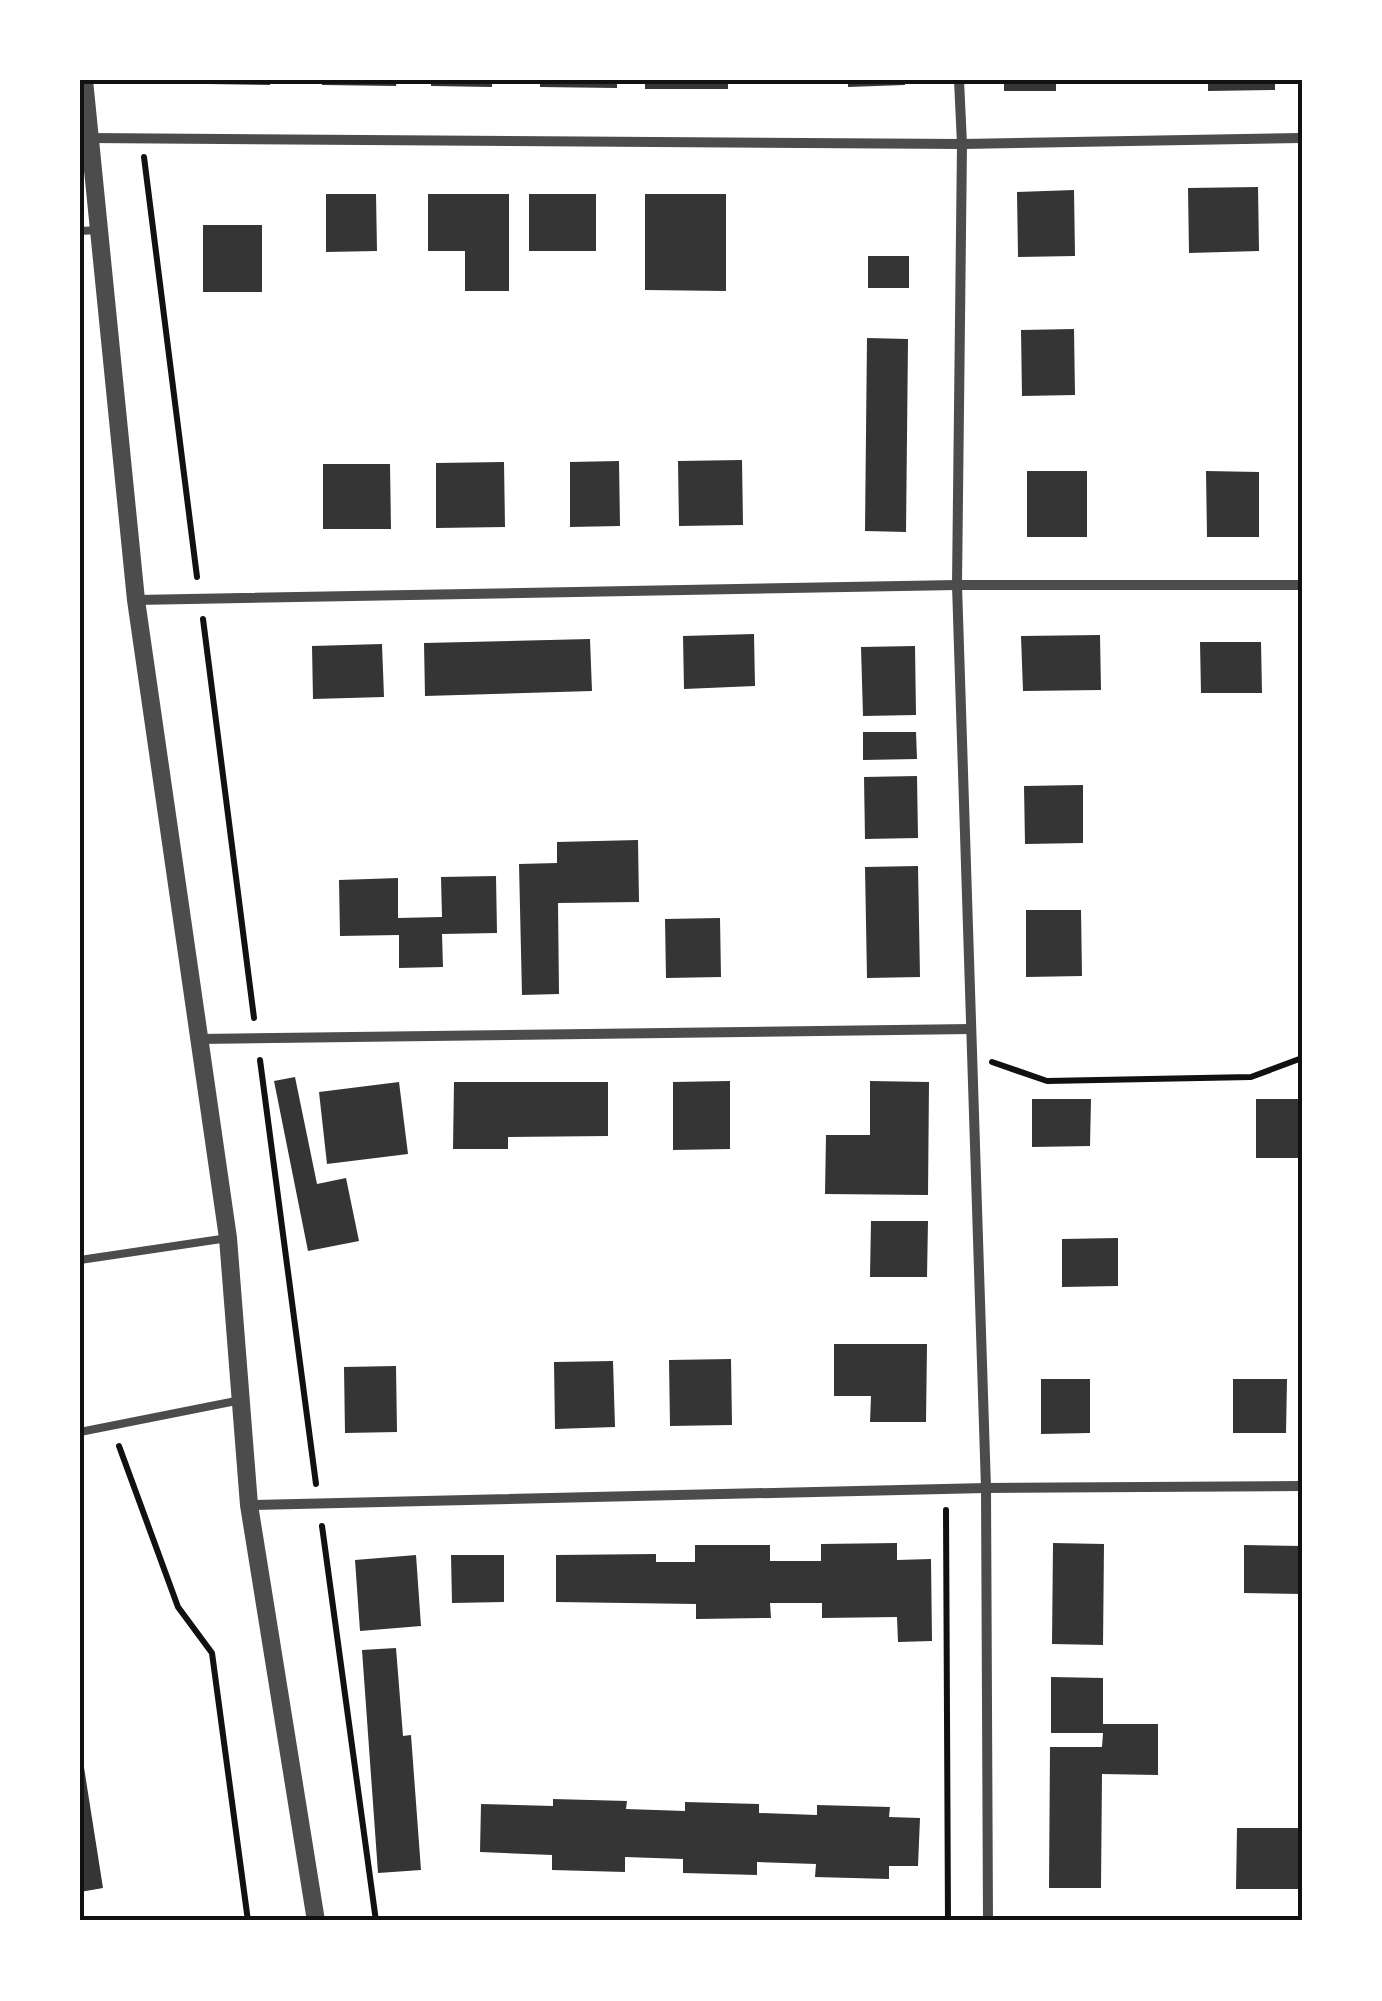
<svg xmlns="http://www.w3.org/2000/svg" width="1382" height="2001" font-family="Barlow,sans-serif">
<style>
.building{fill:#353535}
.lines{fill:none;stroke-linecap:round;stroke-linejoin:round}
.path{stroke:#111;stroke-width:6}
.service{stroke:#4c4c4c;stroke-width:8}
.minor{stroke:#4c4c4c;stroke-width:10}
.tertiary{stroke:#4c4c4c;stroke-width:18}
.neatline{fill:none;stroke:#111;stroke-width:4}
</style>
<rect width="100%" height="100%" fill="#fff"/>
<g class="building">
<polygon points="207,80 270,80 270,85 207,84"/>
<polygon points="322,80 397,80 396,86 322,85"/>
<polygon points="431,80 492,80 492,87 431,86"/>
<polygon points="540,80 617,80 617,88 540,87"/>
<rect x="645" y="80" width="83" height="9"/>
<polygon points="848,80 905,80 905,85 848,87"/>
<rect x="1004" y="80" width="52" height="11"/>
<polygon points="1208,80 1275,80 1275,90 1208,91"/>
<polygon points="1258,187 1259,251 1189,253 1188,188"/>
<polygon points="1074,190 1075,256 1018,257 1017,192"/>
<polygon points="326,194 376,194 377,251 326,252"/>
<polygon points="428,194 509,194 509,291 465,291 465,251 428,251"/>
<rect x="529" y="194" width="67" height="57"/>
<polygon points="645,194 726,194 726,291 645,290"/>
<rect x="203" y="225" width="59" height="67"/>
<rect x="868" y="256" width="41" height="32"/>
<polygon points="1074,329 1075,395 1022,396 1021,330"/>
<polygon points="867,338 908,339 906,532 865,531"/>
<polygon points="742,460 743,525 679,526 678,461"/>
<polygon points="619,461 620,526 570,527 570,462"/>
<polygon points="504,462 505,527 436,528 436,463"/>
<polygon points="323,464 390,464 391,529 323,529"/>
<rect x="1027" y="471" width="60" height="66"/>
<polygon points="1206,471 1259,472 1259,537 1207,537"/>
<polygon points="754,634 755,686 684,689 683,636"/>
<polygon points="1100,635 1101,690 1023,691 1021,636"/>
<polygon points="590,639 592,691 425,696 424,643"/>
<polygon points="1200,642 1261,642 1262,693 1201,693"/>
<polygon points="382,644 384,697 313,699 312,646"/>
<polygon points="915,646 916,715 863,716 861,647"/>
<polygon points="863,732 916,732 917,759 863,760"/>
<polygon points="917,776 918,838 865,839 864,777"/>
<polygon points="1083,785 1083,843 1025,844 1024,786"/>
<polygon points="638,840 639,902 558,903 559,994 522,995 519,864 557,863 557,842"/>
<polygon points="918,866 920,977 867,978 865,867"/>
<polygon points="496,876 497,933 442,934 443,967 399,968 399,935 340,936 339,880 398,878 398,918 442,917 441,877"/>
<polygon points="1026,910 1081,910 1082,976 1026,977"/>
<polygon points="720,918 721,977 666,978 665,919"/>
<polygon points="295,1077 317,1184 346,1178 359,1241 308,1251 274,1081"/>
<polygon points="730,1081 730,1149 673,1150 673,1082"/>
<polygon points="870,1081 929,1082 928,1195 825,1194 826,1135 870,1135"/>
<polygon points="399,1082 408,1154 327,1164 319,1092"/>
<polygon points="454,1082 608,1082 608,1136 508,1137 508,1149 453,1149"/>
<polygon points="1032,1099 1091,1099 1090,1146 1032,1147"/>
<rect x="1256" y="1099" width="46" height="59"/>
<polygon points="871,1221 928,1221 927,1277 870,1277"/>
<polygon points="1118,1238 1118,1286 1062,1287 1062,1239"/>
<polygon points="834,1344 927,1344 926,1422 870,1422 871,1396 834,1396"/>
<polygon points="731,1359 732,1425 670,1426 669,1360"/>
<polygon points="613,1361 615,1427 555,1429 554,1362"/>
<polygon points="396,1366 397,1432 345,1433 344,1367"/>
<polygon points="1041,1379 1090,1379 1090,1433 1041,1434"/>
<polygon points="1233,1379 1287,1379 1286,1433 1233,1433"/>
<polygon points="897,1543 897,1560 931,1559 932,1641 898,1642 897,1617 822,1618 822,1603 770,1603 771,1618 696,1619 696,1604 556,1602 556,1555 656,1554 656,1562 695,1562 695,1545 770,1545 770,1561 821,1561 821,1544"/>
<polygon points="1053,1543 1104,1544 1103,1645 1052,1644"/>
<polygon points="1244,1545 1302,1546 1302,1594 1244,1593"/>
<polygon points="416,1555 421,1626 360,1631 355,1560"/>
<polygon points="451,1555 504,1555 504,1602 452,1603"/>
<polygon points="396,1648 403,1736 411,1735 421,1870 378,1873 362,1650"/>
<polygon points="1051,1677 1103,1678 1103,1724 1158,1724 1158,1775 1102,1774 1101,1888 1049,1888 1050,1747 1102,1747 1103,1733 1051,1733"/>
<polygon points="80,1742 103,1888 80,1892"/>
<polygon points="553,1799 627,1801 626,1809 685,1811 685,1802 759,1804 759,1813 817,1815 817,1805 890,1807 889,1817 920,1818 918,1866 889,1866 889,1879 815,1877 816,1864 757,1862 757,1875 683,1873 683,1859 625,1857 625,1872 552,1870 552,1855 480,1852 481,1804 553,1806"/>
<polygon points="1237,1828 1299,1828 1298,1889 1236,1889"/>
</g>
<g class="lines">
<g class="path">
<polyline points="144,157 197,577"/>
<polyline points="203,619 254,1018"/>
<polyline points="260,1060 316,1484"/>
<polyline points="992,1062 1047,1081 1251,1077 1302,1058"/>
<polyline points="119,1446 178,1607 212,1653 248,1921"/>
<polyline points="946,1510 948,1921"/>
<polyline points="322,1526 376,1921"/>
</g>
<g class="service">
<polyline points="80,231 98,230"/>
<polyline points="80,1260 228,1238"/>
<polyline points="80,1432 241,1400"/>
</g>
<g class="minor">
<polyline points="959,80 962,144 957,585 986,1488 988,1921"/>
<polyline points="89,138 962,144 1302,138"/>
<polyline points="136,600 957,585 1302,585"/>
<polyline points="199,1039 971,1029"/>
<polyline points="249,1505 986,1488 1302,1486"/>
</g>
<polyline class="tertiary" points="84,80 136,600 228,1238 249,1505 316,1921"/>
</g>
<rect width="1382" height="2001" fill="none" stroke="#ffffff" stroke-width="165"/>
<rect x="82" y="82" width="1218" height="1836" class="neatline"/>
</svg>
